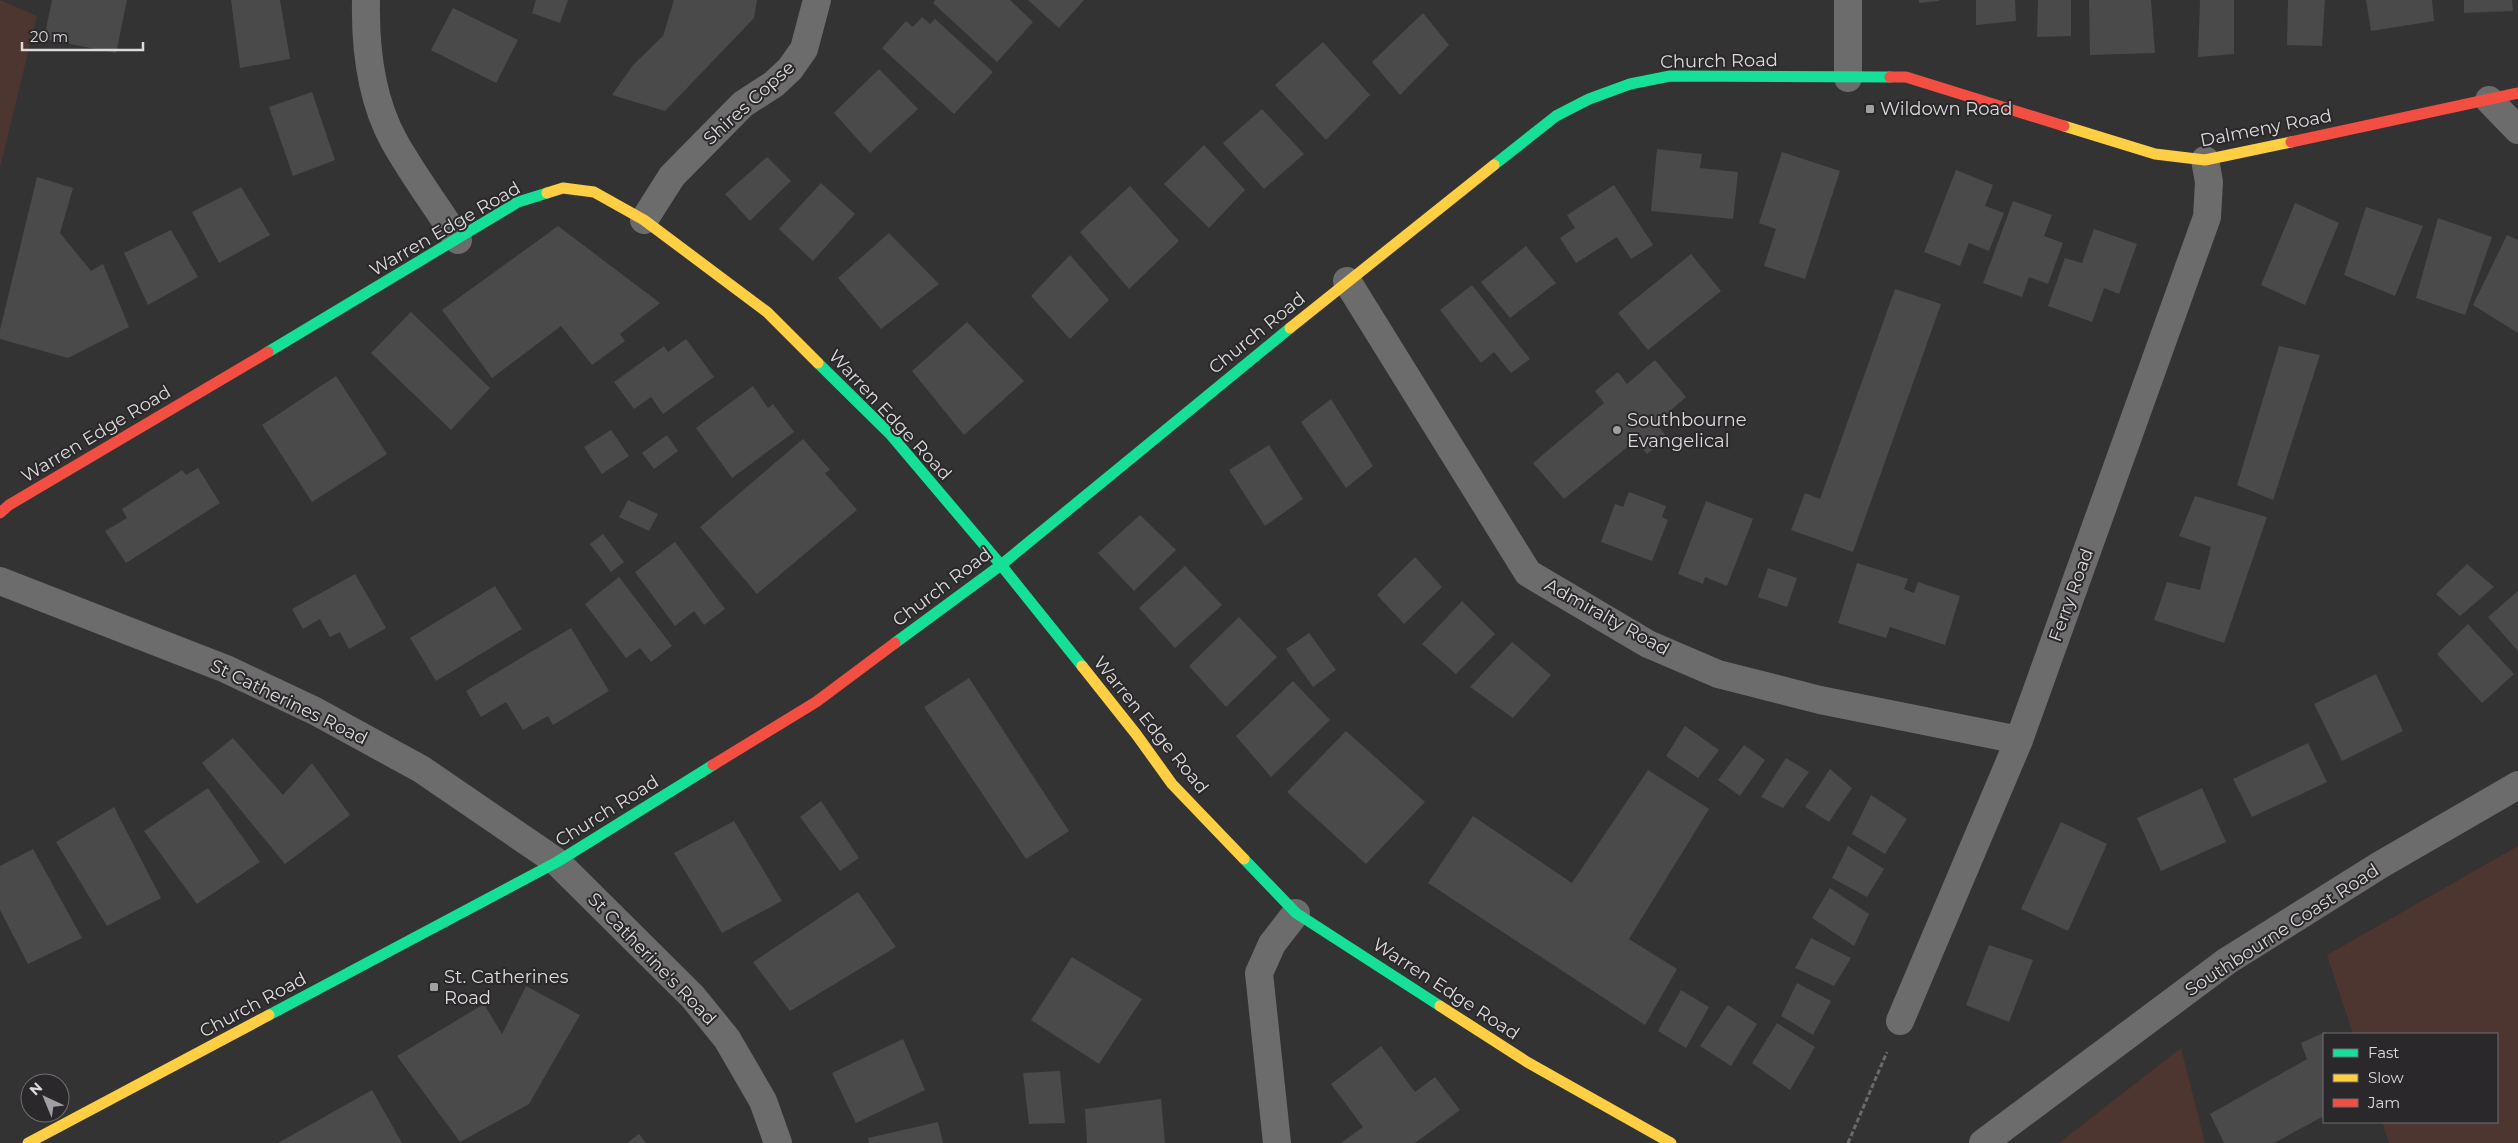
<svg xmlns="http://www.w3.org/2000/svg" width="2518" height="1143" font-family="Montserrat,sans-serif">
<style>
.green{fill:#4d3530}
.building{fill:#4b4a4a}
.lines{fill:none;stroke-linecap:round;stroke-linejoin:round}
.path{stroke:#6a6a6a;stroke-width:3;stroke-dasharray:5 2.5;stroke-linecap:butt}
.street{stroke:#6d6c6d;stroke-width:28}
.fast{stroke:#16e098;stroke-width:11}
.slow{stroke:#ffcf43;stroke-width:11}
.jam{stroke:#f24e42;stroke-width:11}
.poi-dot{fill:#a1a0a0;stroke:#2a282a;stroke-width:2}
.labels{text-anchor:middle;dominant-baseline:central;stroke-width:4;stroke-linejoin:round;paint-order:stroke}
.street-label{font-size:18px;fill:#dcdadb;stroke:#2a282a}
.poi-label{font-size:18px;fill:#dcdadb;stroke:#2a282a;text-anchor:start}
</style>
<rect width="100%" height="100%" fill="#333"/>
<g class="green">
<polygon points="0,0 37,16 0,167"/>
<polygon points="2518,846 2518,1143 2389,1143 2382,1122 2497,1122 2497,1034 2353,1034 2327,955"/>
<polygon points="2181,1048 2205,1143 2059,1143"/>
</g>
<g class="building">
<polygon points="52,0 127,0 116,53 44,39"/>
<polygon points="231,0 280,0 290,59 240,68"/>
<polygon points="536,0 568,0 560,23 532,13"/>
<polygon points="674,0 757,0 754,18 665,111 612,95 633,65 663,36"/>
<polygon points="935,0 1010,0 1033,22 997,62 933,3"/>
<polygon points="1028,0 1084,0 1059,28"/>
<polygon points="1919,0 1939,0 1939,1 1919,3"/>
<polygon points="1976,0 2015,0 2016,21 1976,25"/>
<polygon points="2038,0 2071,0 2071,36 2037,37"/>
<polygon points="2089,0 2151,0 2155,53 2090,55"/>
<polygon points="2200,0 2234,0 2234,54 2198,57"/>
<polygon points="2288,0 2325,0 2322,46 2287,45"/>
<polygon points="2366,0 2432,0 2434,21 2371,31"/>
<polygon points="2464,0 2512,0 2513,11 2464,13"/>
<polygon points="453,8 518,40 496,83 431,50"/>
<polygon points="1423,13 1449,45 1400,95 1372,62"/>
<polygon points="922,17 930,24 935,19 993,72 954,114 882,48 906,21 913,27"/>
<polygon points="1323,42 1370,95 1326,140 1275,85"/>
<polygon points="879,69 918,109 870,153 834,113"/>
<polygon points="312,92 335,160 293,176 269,107"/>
<polygon points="1262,109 1304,154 1264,189 1223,143"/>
<polygon points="1204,145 1245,190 1209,228 1164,184"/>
<polygon points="1657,149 1702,154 1700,168 1738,172 1733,219 1651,211"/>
<polygon points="1782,152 1840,171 1805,279 1764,266 1776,229 1759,223"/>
<polygon points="767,157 791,181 750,221 725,194"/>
<polygon points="1956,170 1993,185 1985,206 2004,213 1989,251 1969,243 1960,266 1924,252"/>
<polygon points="37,177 73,188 60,233 91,271 103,264 129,327 68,358 0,339 0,330"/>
<polygon points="821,183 855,214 813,261 779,229"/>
<polygon points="1614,185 1653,245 1631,259 1617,237 1576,263 1560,238 1575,228 1567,215"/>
<polygon points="1130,186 1179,241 1129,289 1080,232"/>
<polygon points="241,187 270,235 219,263 192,212"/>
<polygon points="2013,201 2052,215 2044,236 2063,243 2048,284 2029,277 2022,297 1983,283"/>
<polygon points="2295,203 2339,223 2305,305 2261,285"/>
<polygon points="2366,207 2423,226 2395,296 2344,275"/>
<polygon points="2438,218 2492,237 2465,315 2416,298"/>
<polygon points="558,226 660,303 620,334 625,341 592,365 561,326 492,378 442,310"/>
<polygon points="2094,229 2137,244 2119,294 2104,288 2092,322 2048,306 2065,258 2082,263"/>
<polygon points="171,230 198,277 148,305 124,253"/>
<polygon points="889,233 939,284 881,329 838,278"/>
<polygon points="2507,235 2518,240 2518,333 2473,305"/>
<polygon points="1526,246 1556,283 1510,318 1481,282"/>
<polygon points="1691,254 1721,291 1648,350 1618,313"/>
<polygon points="1070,255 1109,300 1070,339 1031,296"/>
<polygon points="1472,285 1530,359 1511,373 1494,352 1481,363 1440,310"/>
<polygon points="1895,289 1941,304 1853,552 1791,530 1805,493 1820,499"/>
<polygon points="411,312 490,388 451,430 371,353"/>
<polygon points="967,322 1024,381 964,435 912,371"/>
<polygon points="686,339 714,377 663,414 651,397 634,409 614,382 664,346 668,352"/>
<polygon points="2279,346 2320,355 2273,500 2237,485"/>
<polygon points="1655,360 1686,397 1656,423 1667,437 1647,454 1636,440 1564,499 1533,463 1604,403 1595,391 1618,372 1627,384"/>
<polygon points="336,376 387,454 312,502 262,425"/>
<polygon points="753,386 768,408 773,404 794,432 732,478 696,428"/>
<polygon points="1331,399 1373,466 1346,488 1301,422"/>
<polygon points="611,430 629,456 602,474 584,447"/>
<polygon points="667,435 678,451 654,469 642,453"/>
<polygon points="803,439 830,470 825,473 857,510 757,594 700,527"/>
<polygon points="1269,445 1303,499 1265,526 1229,470"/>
<polygon points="198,468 220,503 126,563 105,531 127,518 122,509 182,470 186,475"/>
<polygon points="1629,492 1666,506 1662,517 1668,520 1652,561 1601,542 1615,504 1623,507"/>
<polygon points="2195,496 2267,517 2224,643 2154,620 2167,582 2200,590 2211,547 2179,536"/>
<polygon points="628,500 658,514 649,531 619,517"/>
<polygon points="1706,501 1753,519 1727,586 1705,577 1703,584 1678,574"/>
<polygon points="1140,515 1176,550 1134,591 1098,553"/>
<polygon points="603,534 624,562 611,572 590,544"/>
<polygon points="675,542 725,609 704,625 694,611 675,626 635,572"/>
<polygon points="1415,557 1442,587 1404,624 1377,595"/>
<polygon points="1857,563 1908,579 1904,589 1914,593 1918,582 1960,596 1945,645 1890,627 1886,638 1838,623"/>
<polygon points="2467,564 2494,587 2460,616 2436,594"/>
<polygon points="1185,566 1222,605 1175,648 1139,608"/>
<polygon points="1768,568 1797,578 1787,607 1758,597"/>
<polygon points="355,574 386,628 349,649 340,632 330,637 320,619 303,629 292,609"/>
<polygon points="619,577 672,646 651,662 640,648 626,658 585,604"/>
<polygon points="495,586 522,629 436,681 410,638"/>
<polygon points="2518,591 2518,651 2488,617"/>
<polygon points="1462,601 1495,634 1456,674 1422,644"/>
<polygon points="1239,617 1277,657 1226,707 1189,666"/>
<polygon points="2468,624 2514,674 2482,703 2437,654"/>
<polygon points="571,628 609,691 553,725 548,716 523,730 506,702 481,717 466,691"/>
<polygon points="1309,633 1336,670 1313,687 1286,649"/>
<polygon points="1512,642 1551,675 1513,718 1470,687"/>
<polygon points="2376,674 2403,731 2342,761 2314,704"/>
<polygon points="969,678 1069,831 1026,859 924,707"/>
<polygon points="1293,681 1330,720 1271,777 1236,736"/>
<polygon points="1685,726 1719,750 1698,778 1666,756"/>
<polygon points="1346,731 1425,802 1366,864 1287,792"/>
<polygon points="233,738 283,795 312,763 350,815 285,864 202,763"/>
<polygon points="2308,743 2327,782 2252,817 2233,779"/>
<polygon points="1744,745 1765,760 1740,796 1718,780"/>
<polygon points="1786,758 1809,772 1783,808 1761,797"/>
<polygon points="1830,769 1852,788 1829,822 1805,807"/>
<polygon points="1648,770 1709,809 1629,939 1677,969 1645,1025 1428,883 1473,816 1572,883"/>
<polygon points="208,788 260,862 197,904 144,831"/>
<polygon points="2202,788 2226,842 2161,871 2137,818"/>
<polygon points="1871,795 1907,819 1885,854 1852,834"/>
<polygon points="821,801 859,858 840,871 800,817"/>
<polygon points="114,807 161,898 107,926 56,842"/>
<polygon points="734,821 782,901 722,933 674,853"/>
<polygon points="2061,822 2107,844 2068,931 2021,909"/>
<polygon points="1848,846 1884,869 1867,897 1832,878"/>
<polygon points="33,849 82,938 28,964 0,910 0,866"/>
<polygon points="1830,888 1869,914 1854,946 1812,918"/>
<polygon points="858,892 896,947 790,1011 753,962"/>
<polygon points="1811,938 1851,958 1834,986 1795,968"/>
<polygon points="1989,945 2033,960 2009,1022 1966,1005"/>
<polygon points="1072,957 1142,999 1099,1064 1031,1020"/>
<polygon points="1797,983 1831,1001 1813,1035 1781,1016"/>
<polygon points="526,986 580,1015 529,1104 460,1142 397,1056 484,1004 502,1034"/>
<polygon points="1681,990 1709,1007 1686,1048 1658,1031"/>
<polygon points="1728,1005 1757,1024 1731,1066 1700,1046"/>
<polygon points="1777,1023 1815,1047 1790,1090 1752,1063"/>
<polygon points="2325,1032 2324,1116 2274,1143 2224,1143 2210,1114 2307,1059 2301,1043"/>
<polygon points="903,1039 925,1090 856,1123 832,1073"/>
<polygon points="1381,1046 1415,1092 1435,1077 1460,1110 1415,1143 1341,1143 1363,1127 1331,1084"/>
<polygon points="1060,1071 1065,1123 1029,1124 1023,1073"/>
<polygon points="372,1090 402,1143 278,1143"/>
<polygon points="1161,1099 1165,1143 1087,1143 1085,1109"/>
<polygon points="938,1122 943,1143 869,1143 868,1138"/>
<polygon points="639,1134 646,1143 627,1143"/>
</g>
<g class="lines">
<polyline class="path" points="1848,1143 1887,1052"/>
<g class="street">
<path d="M366,0C365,47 371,99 394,141C413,175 437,207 458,240"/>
<polyline points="1848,78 1848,0"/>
<polyline points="2489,100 2518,130"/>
<polyline points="644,220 672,176 743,104 774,84 790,69 804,49 817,0"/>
<polyline points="1347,281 1528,573 1648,644 1718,674 1820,700 2019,740"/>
<polyline points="0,581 226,669 315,711 421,769 557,862 693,997 727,1039 763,1101 778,1143"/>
<polyline points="1900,1021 2019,740 2207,217 2209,182 2205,160"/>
<polyline points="1277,1143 1259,973 1272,944 1296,913"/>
<polyline points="1983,1143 2227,961 2380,865 2518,785"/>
</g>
<g class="fast">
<polyline points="1494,165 1556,116 1589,99 1630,84 1670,76 1890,77"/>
<polyline points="268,352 518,202 547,193"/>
<polyline points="818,363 890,434 1001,565 1082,666"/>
<polyline points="895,643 1001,565 1290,328"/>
<polyline points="1244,859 1296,913 1440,1006"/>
<polyline points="269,1015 557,862 713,765"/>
</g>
<g class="slow">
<polyline points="2064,126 2155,154 2205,160 2291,142"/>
<polyline points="547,193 563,188 594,192 644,220 767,312 818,363"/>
<polyline points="1290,328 1494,165"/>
<polyline points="1082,666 1136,734 1172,784 1244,859"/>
<polyline points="1440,1006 1527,1062 1671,1143"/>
<polyline points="28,1143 269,1015"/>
</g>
<g class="jam">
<polyline points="1890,77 1906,77 2064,126"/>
<polyline points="2291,142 2518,93"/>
<polyline points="0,513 9,505 268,352"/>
<polyline points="713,765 816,702 895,643"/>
</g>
</g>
<g class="poi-dot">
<rect x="1865" y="104" width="10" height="10" rx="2.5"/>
<circle cx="1617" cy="430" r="5"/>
<rect x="429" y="982" width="10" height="10" rx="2.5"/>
</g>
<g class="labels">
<g class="street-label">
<text transform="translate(1719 61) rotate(-1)">Church Road</text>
<text transform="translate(749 103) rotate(-42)">Shires Copse</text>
<text transform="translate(2266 128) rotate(-11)">Dalmeny Road</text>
<text transform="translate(445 229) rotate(-30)">Warren Edge Road</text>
<text transform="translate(1257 333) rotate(-39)">Church Road</text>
<text transform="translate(890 415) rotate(47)">Warren Edge Road</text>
<text transform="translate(96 434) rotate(-31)">Warren Edge Road</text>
<text transform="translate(942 587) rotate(-37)">Church Road</text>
<text transform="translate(2071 595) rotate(-70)">Ferry Road</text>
<text transform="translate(1607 617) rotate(29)">Admiralty Road</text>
<text transform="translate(289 702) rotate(26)">St Catherines Road</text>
<text transform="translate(1151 725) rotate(51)">Warren Edge Road</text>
<text transform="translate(607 811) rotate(-32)">Church Road</text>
<text transform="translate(2282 930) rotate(-33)">Southbourne Coast Road</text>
<text transform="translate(652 959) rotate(46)">St Catherine's Road</text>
<text transform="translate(1446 989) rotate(33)">Warren Edge Road</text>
<text transform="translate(253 1005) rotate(-28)">Church Road</text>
</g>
<g class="poi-label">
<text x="1880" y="109">Wildown Road</text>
<text x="1627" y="420">Southbourne<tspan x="1627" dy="21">Evangelical</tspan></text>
<text x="444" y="977">St. Catherines<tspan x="444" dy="21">Road</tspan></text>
</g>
</g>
<rect x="2323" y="1033" width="175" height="90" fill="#2a282a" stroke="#716f71"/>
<rect x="2333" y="1049" width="25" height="8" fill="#16e098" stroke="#716f71"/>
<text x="2368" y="1058" font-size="15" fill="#dcdadb">Fast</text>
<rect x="2333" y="1074" width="25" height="8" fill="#ffcf43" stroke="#716f71"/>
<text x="2368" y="1083" font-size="15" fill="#dcdadb">Slow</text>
<rect x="2333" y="1099" width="25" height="8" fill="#f24e42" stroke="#716f71"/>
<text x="2368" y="1108" font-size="15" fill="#dcdadb">Jam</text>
<g transform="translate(45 1098) rotate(316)"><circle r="24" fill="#2a282a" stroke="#716f71"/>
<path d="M0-4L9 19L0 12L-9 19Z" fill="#a1a0a0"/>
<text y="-8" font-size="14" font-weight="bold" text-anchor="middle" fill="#dcdadb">N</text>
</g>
<path d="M22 42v8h121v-8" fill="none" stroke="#dcdadb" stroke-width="2.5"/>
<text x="30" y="42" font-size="15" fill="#dcdadb" stroke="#2a282a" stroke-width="4" paint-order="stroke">20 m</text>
</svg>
